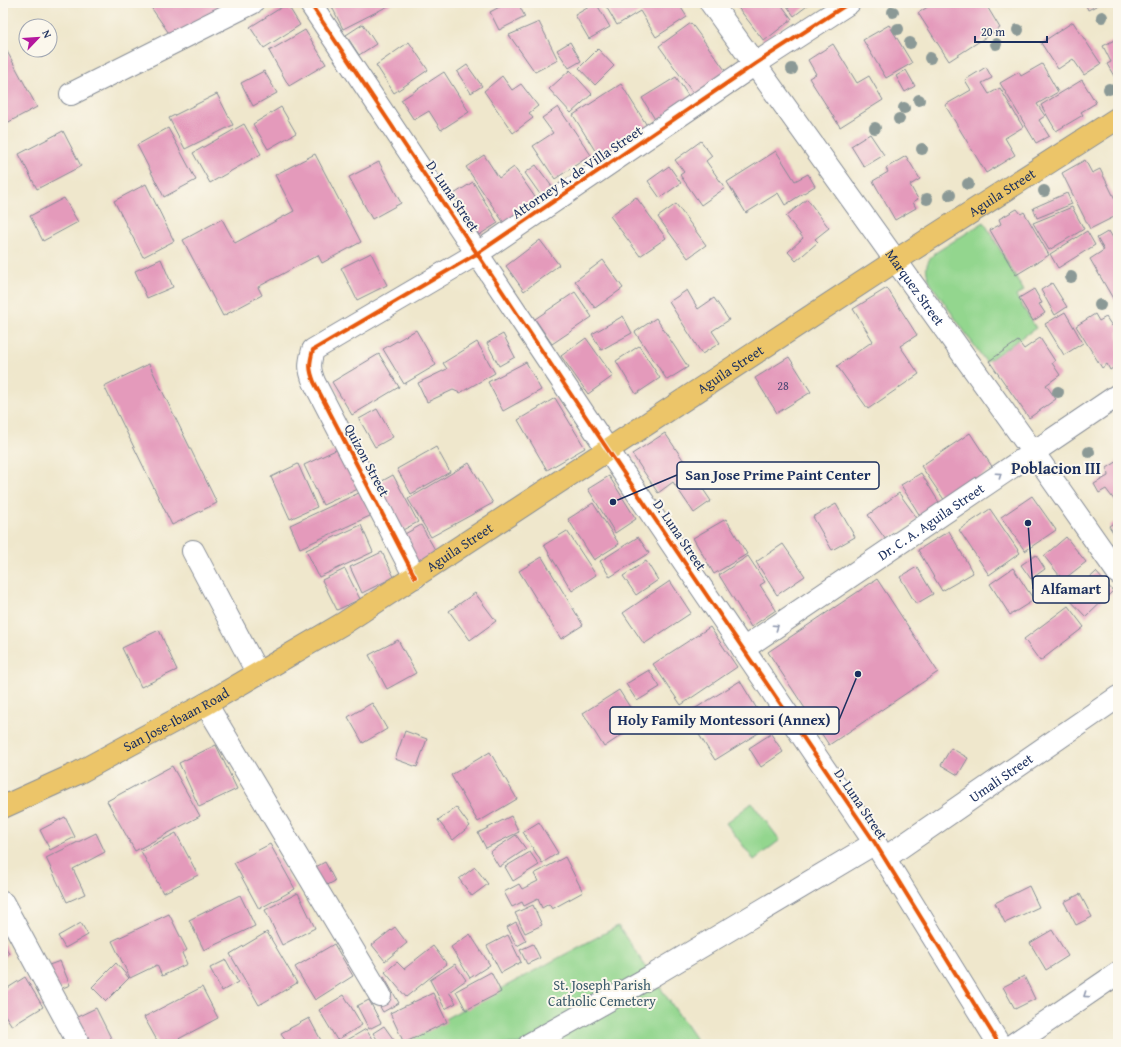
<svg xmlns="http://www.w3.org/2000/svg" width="1121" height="1047" font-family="'Gentium Book Plus',serif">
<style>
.green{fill:#93d68e;stroke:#578276}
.building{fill:#e49abb}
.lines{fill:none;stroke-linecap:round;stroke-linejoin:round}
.minor-casing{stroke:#858b95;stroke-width:24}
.major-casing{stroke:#858b95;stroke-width:24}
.minor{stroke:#fff;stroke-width:22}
.major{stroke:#ecc569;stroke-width:22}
.cycleway-casing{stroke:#fbf7ec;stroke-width:6}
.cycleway{stroke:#e8590c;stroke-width:4}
.tree{fill:#8b9996}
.oneway{stroke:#8d97ae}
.labels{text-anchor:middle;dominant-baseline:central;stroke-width:4;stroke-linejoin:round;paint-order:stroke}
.number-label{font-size:12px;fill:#4d4a75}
.street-label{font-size:14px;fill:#1b2f5e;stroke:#fbf7ec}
.park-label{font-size:14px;fill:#39596a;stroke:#fbf7ec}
.quarter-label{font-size:16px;font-weight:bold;fill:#1b2f5e;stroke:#fbf7ec}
.leader{fill:none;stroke:#1b2f5e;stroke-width:1.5}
.callout-dot{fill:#1b2f5e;stroke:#fbf7ec;stroke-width:1.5}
.callout{fill:#fbf7ec;stroke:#1b2f5e;stroke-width:1.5}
.callout-label{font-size:15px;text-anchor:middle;font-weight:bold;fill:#1b2f5e}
</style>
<rect width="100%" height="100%" fill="#fbf7ec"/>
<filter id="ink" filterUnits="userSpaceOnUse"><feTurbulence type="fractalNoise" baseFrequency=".025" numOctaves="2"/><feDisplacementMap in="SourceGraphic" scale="8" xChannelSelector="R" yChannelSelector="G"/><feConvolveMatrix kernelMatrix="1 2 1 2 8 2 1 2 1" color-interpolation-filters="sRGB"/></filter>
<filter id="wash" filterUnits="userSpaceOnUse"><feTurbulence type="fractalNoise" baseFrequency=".012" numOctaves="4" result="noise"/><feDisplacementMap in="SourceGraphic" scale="16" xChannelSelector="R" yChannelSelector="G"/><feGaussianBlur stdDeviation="0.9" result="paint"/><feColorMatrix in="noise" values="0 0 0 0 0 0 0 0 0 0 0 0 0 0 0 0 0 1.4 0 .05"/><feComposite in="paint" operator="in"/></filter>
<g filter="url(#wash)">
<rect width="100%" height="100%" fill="#efe7cc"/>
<g class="green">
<path d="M984,222L1024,291L1016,296L1036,328L986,362L931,284C925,272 924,263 935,253Z"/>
<polygon points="752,803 780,840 754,860 726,823"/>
<polygon points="618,926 699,1044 398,1044"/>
</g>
<g id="blocks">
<g class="building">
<polygon points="148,3 233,3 175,42"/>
<polygon points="330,3 394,3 343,29"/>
<polygon points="507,3 518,3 525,17 499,30 490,12"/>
<polygon points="596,3 610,27 589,39 575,15"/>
<polygon points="604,3 678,3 687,17 656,37 640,11 617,25"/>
<polygon points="739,3 780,3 792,19 764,41 736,5"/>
<polygon points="785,3 811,3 794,16"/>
<polygon points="934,3 985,3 1000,28 949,61 918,13"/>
<polygon points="1085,3 1102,3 1088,10"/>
<polygon points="287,4 300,25 264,48 250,27"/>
<polygon points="539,22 558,60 535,72 509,35"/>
<polygon points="1073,22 1101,64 1084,75 1073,59 1058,69 1041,43"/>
<polygon points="691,23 730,77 698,100 659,46"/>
<polygon points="363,24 376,44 359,55 346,35"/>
<polygon points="889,25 912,63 886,78 863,40"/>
<polygon points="305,30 326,64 289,86 269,51"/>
<polygon points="1118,38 1118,83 1107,64 1111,62 1103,46"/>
<polygon points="409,42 428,70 394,93 376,65"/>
<polygon points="570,42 581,61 569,68 557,50"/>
<polygon points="3,44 37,107 3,125"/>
<polygon points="833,44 857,83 869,76 883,100 840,127 809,78 816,74 808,60"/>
<polygon points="598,49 614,66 595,85 579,68"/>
<polygon points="1042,64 1058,92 1037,104 1045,116 1039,120 1049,136 1036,143 1000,83 1019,72 1021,76"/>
<polygon points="467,65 482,86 471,93 457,72"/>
<polygon points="986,67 992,78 982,83 989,94 1000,88 1023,127 1005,138 1015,155 986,173 945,105 971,90 965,80"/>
<polygon points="570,70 592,94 571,113 549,89"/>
<polygon points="906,70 915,86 905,92 896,76"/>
<polygon points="264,71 277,93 253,106 241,83"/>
<polygon points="444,72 469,112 441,130 429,111 414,120 401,100"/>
<polygon points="502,76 512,90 521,84 538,106 529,113 533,118 513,133 484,91"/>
<polygon points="676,77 691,100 656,121 642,98"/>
<polygon points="1082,80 1096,103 1081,112 1083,115 1056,131 1041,105"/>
<polygon points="621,84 651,132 602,162 573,115"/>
<polygon points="217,94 233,125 185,149 169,118"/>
<polygon points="281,107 296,133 268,149 253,124"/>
<polygon points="558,107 591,155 555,179 533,146 553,133 542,118"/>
<polygon points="244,124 261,154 210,183 193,153"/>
<polygon points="168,128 196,180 164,197 137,145"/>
<polygon points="63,131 81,166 37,189 19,154"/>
<polygon points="870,134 884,155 864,167 851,146"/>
<polygon points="701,141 712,156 706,161 725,188 701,205 680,175 684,172 675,160"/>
<polygon points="776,151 795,181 808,174 815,186 785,205 778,193 746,213 727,182"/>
<polygon points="315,154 361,242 322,263 318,255 258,287 262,295 223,316 183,240 222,219 235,243 294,211 275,175"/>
<polygon points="484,155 499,178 514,167 537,200 504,223 466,167"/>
<polygon points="906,156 920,179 910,185 918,199 913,202 916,208 895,220 873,181 888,172 886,168"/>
<polygon points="1085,160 1092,173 1100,169 1118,205 1118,215 1090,229 1062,173"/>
<polygon points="379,162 401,203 372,219 349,177"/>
<polygon points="536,165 553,188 542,197 525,173"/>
<polygon points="669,166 681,183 660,198 648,181"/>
<polygon points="473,182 498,223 479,235 454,194"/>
<polygon points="146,184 174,241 143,257 114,201"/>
<polygon points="1067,193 1072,204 1037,218 1033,208"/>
<polygon points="636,197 666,238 640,256 610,216"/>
<polygon points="64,198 78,222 43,241 30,216"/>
<polygon points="807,199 829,228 815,239 818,242 796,261 788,252 803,238 786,216"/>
<polygon points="676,204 706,245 688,258 658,217"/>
<polygon points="1072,207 1084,229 1049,250 1033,223"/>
<polygon points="1017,209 1021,214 1024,212 1049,255 1016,275 990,230 1001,224 999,219"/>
<polygon points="1087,231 1095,245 1058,268 1050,254"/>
<polygon points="1109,231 1116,243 1118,242 1118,300 1115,302 1090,259 1104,250 1097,238"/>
<polygon points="540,240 559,265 524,291 506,266"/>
<polygon points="371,253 387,285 357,300 341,268"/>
<polygon points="161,259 173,287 147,298 135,271"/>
<polygon points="603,260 623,288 595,308 575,281"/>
<polygon points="1052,283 1067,307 1055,315 1041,290"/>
<polygon points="887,288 917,335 900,346 919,374 868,409 837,366 873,341 853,309"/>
<polygon points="1034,289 1042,303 1039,304 1045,313 1033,321 1019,298"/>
<polygon points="687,290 698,309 714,298 729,320 712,331 720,343 702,354 669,302"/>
<polygon points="575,292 592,317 552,344 535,319"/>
<polygon points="1065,312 1083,343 1064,355 1045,324"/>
<polygon points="1095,314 1099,321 1106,317 1112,326 1118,323 1118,372 1116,373 1113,368 1110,370 1107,364 1102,368 1076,326"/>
<polygon points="623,316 632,333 601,350 592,334"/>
<polygon points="656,318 688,367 667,380 635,332"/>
<polygon points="416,330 436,365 404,384 383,349"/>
<polygon points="503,334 515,357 499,366 487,343"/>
<polygon points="586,338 613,376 588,394 561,356"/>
<polygon points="1040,338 1055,361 1052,363 1060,375 1046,385 1056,399 1029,418 989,361 1018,341 1024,349"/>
<polygon points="477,342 495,373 460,393 453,390 427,402 418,383 447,369 443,363"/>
<polygon points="639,346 660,378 636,394 616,361"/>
<polygon points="379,354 399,387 352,415 332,382"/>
<polygon points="789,357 811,392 777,413 755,378"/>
<polygon points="526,362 541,390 503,411 488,382"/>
<polygon points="149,364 217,503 172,525 104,386"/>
<polygon points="555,398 585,448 547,470 518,420"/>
<polygon points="377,409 393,437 375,447 359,419"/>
<polygon points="665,433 711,501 694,513 673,482 658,493 632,454"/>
<polygon points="970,433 993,468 945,501 921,466"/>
<polygon points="436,447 450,472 411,494 397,469"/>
<polygon points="340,448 358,489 323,505 304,465"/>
<polygon points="1118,461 1118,505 1106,489 1099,493 1094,484 1108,476 1107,468"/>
<polygon points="469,463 493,503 431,537 408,499"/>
<polygon points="298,464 317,507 290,519 271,477"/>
<polygon points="921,473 940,504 920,516 901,485"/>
<polygon points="393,475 418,522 399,532 375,485"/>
<polygon points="609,476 636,519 615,533 588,489"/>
<polygon points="361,492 372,515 300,548 290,525"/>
<polygon points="899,493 917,518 886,540 868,515"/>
<polygon points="1032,496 1056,530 1025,551 1001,517"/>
<polygon points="593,503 619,544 594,560 568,519"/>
<polygon points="836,504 855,537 832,550 813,517"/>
<polygon points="990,509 1020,553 989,575 959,530"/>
<polygon points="726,519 747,554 714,574 693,538"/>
<polygon points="1118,520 1118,540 1109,526"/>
<polygon points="361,525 373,552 319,577 306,550"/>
<polygon points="421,525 438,555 419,565 403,535"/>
<polygon points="567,531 596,575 572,591 544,545"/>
<polygon points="949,531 973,573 942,591 918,550"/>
<polygon points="638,537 649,553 610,577 600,561"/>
<polygon points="1066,537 1086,562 1063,580 1044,556"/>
<polygon points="783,544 805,576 777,595 756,562"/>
<polygon points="382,552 394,577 362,593 350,567"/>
<polygon points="1036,555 1045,569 1031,579 1021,565"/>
<polygon points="748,556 765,582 760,585 776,610 751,627 719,575"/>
<polygon points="542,557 583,625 561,639 519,571"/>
<polygon points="646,561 658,580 636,595 623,576"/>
<polygon points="917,567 933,594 916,604 900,577"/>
<polygon points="1013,568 1034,600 1010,615 990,584"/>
<polygon points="345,569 360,599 337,610 322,580"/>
<polygon points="1096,572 1113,591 1086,617 1068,598"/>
<polygon points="877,579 938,672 829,745 768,652"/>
<polygon points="670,581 691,613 644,644 623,613"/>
<polygon points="475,593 496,621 470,640 449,611"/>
<polygon points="1068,606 1084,627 1040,661 1024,639"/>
<polygon points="710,627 737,667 681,705 653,664"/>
<polygon points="159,630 177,670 141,687 122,648"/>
<polygon points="398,640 416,673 387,689 369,655"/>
<polygon points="649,670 660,687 637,701 626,684"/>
<polygon points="740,681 768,727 715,760 686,714"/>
<polygon points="619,690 640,723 604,747 583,713"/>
<polygon points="372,703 387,729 363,743 348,717"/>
<polygon points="405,731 427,739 417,767 395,759"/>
<polygon points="771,734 783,752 761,767 749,748"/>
<polygon points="216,745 237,789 199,807 179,763"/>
<polygon points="951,748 968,758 958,775 941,765"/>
<polygon points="490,752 517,799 478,822 451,775"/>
<polygon points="172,766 200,816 135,851 107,801"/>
<polygon points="456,807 470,826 453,840 438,820"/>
<polygon points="511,816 519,832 486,848 478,833"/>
<polygon points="65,817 75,837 50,850 40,830"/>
<polygon points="539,822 558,853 542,863 523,832"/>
<polygon points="96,833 105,852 73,869 85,894 67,902 46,858"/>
<polygon points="176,833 198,875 163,893 141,851"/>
<polygon points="516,835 526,849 499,867 490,852"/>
<polygon points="270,844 295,889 259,909 234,863"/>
<polygon points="530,852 539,865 513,881 505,867"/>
<polygon points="565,857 583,892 552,909 549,904 542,908 538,899 524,906 522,902 512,907 504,892 519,884 522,889 538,881 534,874"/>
<polygon points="325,862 335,881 320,889 310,870"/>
<polygon points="475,867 488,884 472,896 459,879"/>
<polygon points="1029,886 1039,907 1005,923 995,903"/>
<polygon points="298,893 315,928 282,945 265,910"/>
<polygon points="1080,894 1092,917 1076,925 1064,902"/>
<polygon points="240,895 255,926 204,950 189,920"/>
<polygon points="533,905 542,925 525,933 515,913"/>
<polygon points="169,914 187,950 182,953 187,964 162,976 157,965 130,978 112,941"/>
<polygon points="516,922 526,941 517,946 507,927"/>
<polygon points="81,923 88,935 65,948 58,936"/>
<polygon points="395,927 407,943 385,961 372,945"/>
<polygon points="1052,930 1068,956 1046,970 1030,943"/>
<polygon points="267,932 297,983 259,1005 230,954"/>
<polygon points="470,934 490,965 470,978 451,947"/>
<polygon points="508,935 521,962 501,973 487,946"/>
<polygon points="3,942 9,954 3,958"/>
<polygon points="334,944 353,976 315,1000 295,967"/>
<polygon points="533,944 540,958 527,964 520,950"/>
<polygon points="433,946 447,964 406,997 385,972 397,962 404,969"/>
<polygon points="226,960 238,982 222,991 210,968"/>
<polygon points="60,961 70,985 58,990 49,965"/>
<polygon points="116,963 129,978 106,1001 92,987"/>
<polygon points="455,964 466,980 449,992 456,1003 445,1009 430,980"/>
<polygon points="491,972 501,992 466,1010 456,991"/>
<polygon points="1024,976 1035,999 1015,1009 1003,987"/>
<polygon points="25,977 43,1007 12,1026 3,1012 3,991"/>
<polygon points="384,977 399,1003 383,1012 368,986"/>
<polygon points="202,987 218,1018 169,1044 159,1044 144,1017"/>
<polygon points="433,993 447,1022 404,1043 390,1013"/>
<polygon points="344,995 362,1025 337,1040 319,1010"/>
<polygon points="369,1000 381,1023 369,1029 357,1006"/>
<polygon points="96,1008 114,1044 85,1044 73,1019"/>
<polygon points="309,1018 323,1044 287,1044 281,1033"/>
<polygon points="384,1026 396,1043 394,1044 380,1044 373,1033"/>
<polygon points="366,1029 375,1044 345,1044 344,1042"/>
</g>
</g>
</g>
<g filter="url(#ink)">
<use href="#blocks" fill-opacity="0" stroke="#858b95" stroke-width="1"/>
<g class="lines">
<defs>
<g id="minor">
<polyline points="310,3 608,450 875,843 999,1044"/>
<path id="s1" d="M711,3L1033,452L1118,573"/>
<polyline points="71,94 252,3"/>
<polyline points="193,551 258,674"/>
<path d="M415,577L314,382C309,369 309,364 313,350L478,253L755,64L849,3"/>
<path id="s2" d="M743,649L1118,395"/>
<polyline points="206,704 380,995"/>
<path id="s3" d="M885,858L1118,697"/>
<polyline points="3,903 79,1044"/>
<polyline points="530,1044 650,977 875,843"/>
<polyline points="1014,1044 1118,973"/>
</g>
<g id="major">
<path id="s4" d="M3,807L78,773L131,744L206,704L344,623L895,261L1118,118"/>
</g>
</defs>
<use href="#minor" class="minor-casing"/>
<use href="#major" class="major-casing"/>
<use href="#minor" class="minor"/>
<use href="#major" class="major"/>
<defs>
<g id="cycleway">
<polyline points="310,3 608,450 875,843 999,1044"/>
<path d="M415,577L314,382C309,369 309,364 313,350L478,253L755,64L849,3"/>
</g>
</defs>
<use href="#cycleway" class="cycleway-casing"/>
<use href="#cycleway" class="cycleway"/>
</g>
<g class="tree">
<circle cx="893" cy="12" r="6"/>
<circle cx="1102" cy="17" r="6"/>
<circle cx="898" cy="29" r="6"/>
<circle cx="1018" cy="30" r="6"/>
<circle cx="910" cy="43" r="6"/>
<circle cx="996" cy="44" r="6"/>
<circle cx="930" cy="58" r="6"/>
<circle cx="792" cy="69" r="6"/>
<circle cx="1109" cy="89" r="6"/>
<circle cx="919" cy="100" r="6"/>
<circle cx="904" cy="108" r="6"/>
<circle cx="899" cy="119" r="6"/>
<circle cx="875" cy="128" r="6"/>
<circle cx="922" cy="149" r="6"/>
<circle cx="968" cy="184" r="6"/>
<circle cx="1044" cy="191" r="6"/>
<circle cx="950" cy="195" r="6"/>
<circle cx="927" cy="199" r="6"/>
<circle cx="1071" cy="277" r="6"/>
<circle cx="1100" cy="305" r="6"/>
<circle cx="1058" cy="392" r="6"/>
<circle cx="1089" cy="452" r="6"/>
</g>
<defs><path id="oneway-chevron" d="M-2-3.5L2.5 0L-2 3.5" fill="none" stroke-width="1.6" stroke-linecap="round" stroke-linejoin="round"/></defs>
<g class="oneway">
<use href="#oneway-chevron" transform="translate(999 475) rotate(-34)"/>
<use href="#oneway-chevron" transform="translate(776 627) rotate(-34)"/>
<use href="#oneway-chevron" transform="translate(1086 995) rotate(146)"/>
</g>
</g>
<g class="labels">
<g class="number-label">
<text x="783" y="385">28</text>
</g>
<g class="street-label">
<text transform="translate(577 172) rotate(-34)">Attorney A. de Villa Street</text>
<text stroke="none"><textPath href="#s4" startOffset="1174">Aguila Street</textPath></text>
<text transform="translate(453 196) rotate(56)">D. Luna Street</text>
<text stroke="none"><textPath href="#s1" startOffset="350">Marquez Street</textPath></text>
<text stroke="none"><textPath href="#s4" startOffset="850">Aguila Street</textPath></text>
<text transform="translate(367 460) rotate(62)">Quizon Street</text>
<text stroke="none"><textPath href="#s2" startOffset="227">Dr. C. A. Aguila Street</textPath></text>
<text transform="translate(680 535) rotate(56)">D. Luna Street</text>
<text stroke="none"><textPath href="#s4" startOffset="526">Aguila Street</textPath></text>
<text stroke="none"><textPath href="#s4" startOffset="194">San Jose-Ibaan Road</textPath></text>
<text stroke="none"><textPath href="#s3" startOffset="141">Umali Street</textPath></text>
<text transform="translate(861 804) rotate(56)">D. Luna Street</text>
</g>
<g class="park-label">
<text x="602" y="985">St. Joseph Parish<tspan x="602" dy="16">Catholic Cemetery</tspan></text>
</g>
<g class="quarter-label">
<text x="1056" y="468">Poblacion III</text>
</g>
</g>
<path class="leader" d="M613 502L677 475M1028 523L1033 589M858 674L839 720"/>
<g class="callout-dot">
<circle cx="613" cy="502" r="4"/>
<circle cx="1028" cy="523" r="4"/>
<circle cx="858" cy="674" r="4"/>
</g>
<g class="callout">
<rect x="677" y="462" width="202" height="27" rx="4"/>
<rect x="1033" y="576" width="76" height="27" rx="4"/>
<rect x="610" y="707" width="229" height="27" rx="4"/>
</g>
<g class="callout-label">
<text x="778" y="480">San Jose Prime Paint Center</text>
<text x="1071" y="594">Alfamart</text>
<text x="724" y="725">Holy Family Montessori (Annex)</text>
</g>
<rect width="1121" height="1047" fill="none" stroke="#fbf7ec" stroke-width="16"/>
<g transform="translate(38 38) rotate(65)"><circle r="19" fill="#fbf7ec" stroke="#a1a7b3"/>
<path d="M0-3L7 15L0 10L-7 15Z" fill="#b5179e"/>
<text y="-6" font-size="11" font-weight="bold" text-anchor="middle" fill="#1b2f5e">N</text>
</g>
<path d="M975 36v6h72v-6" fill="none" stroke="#1b2f5e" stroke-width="2"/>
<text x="981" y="36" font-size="12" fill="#1b2f5e" stroke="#fbf7ec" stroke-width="3" paint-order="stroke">20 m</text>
</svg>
